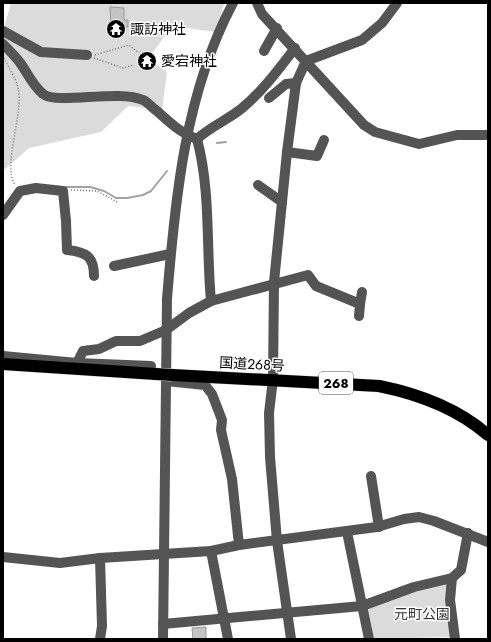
<svg xmlns="http://www.w3.org/2000/svg" width="491" height="642" font-family="Jost,'Noto Sans JP',sans-serif">
<style>
.green{fill:#dbdbdb}
.lines{fill:none;stroke-linecap:round;stroke-linejoin:round}
.stream{stroke:#a2a2a2;stroke-width:2}
.building{fill:#c4c4c4;stroke:#989898}
.highway-casing{stroke:#dbdbdb;stroke-width:13}
.path{stroke:#767676;stroke-width:1.5;stroke-dasharray:1 2;stroke-linecap:butt}
.minor{stroke:#545454;stroke-width:10}
.highway{stroke:#000;stroke-width:12}
.highway-bridge-casing{stroke:#dbdbdb;stroke-width:13;stroke-linecap:butt}
.highway-bridge{stroke:#000;stroke-width:12}
.labels{text-anchor:middle;dominant-baseline:central;stroke-width:3;stroke-linejoin:round;paint-order:stroke}
.shield{fill:#fff;stroke:#4c4c4c;stroke-width:1}
.shield-label{font-size:13px;font-weight:bold;fill:#000}
.poi-label{font-size:14px;fill:#000;stroke:#fff;text-anchor:start}
.street-label{font-size:14px;fill:#000;stroke:#fff}
.park-label{font-size:14px;fill:#323232;stroke:#fff}
</style>
<rect width="100%" height="100%" fill="#fff"/>
<g class="green">
<polygon points="11,3 224,3 216,32 172,26 148,59 167,72 162,110 128,106 101,132 29,148 3,171 3,31"/>
<polygon points="444,581 448,584 445,598 451,637 374,639 368,607"/>
</g>
<g class="lines">
<g class="stream">
<polyline points="217,143 226,142"/>
<polyline points="64,187 90,187 104,191 116,198 127,198 143,195 151,191 167,171"/>
</g>
</g>
<g class="building">
<polygon points="110,7 124,8 124,20 128,20 128,27 111,27"/>
<polygon points="206,627 206,639 193,639 192,628"/>
</g>
<g class="lines">
<defs>
<g id="highway">
<polyline points="3,364 156,374"/>
<path d="M172,375L379,386C419,394 457,408 488,435"/>
</g>
</defs>
<use href="#highway" class="highway-casing"/>
<g class="path">
<polyline points="95,55 129,45 139,53"/>
<path d="M4,58C8,67 16,78 18,88C24,115 2,164 15,185"/>
<polyline points="94,58 123,68 134,65"/>
<polyline points="71,190 97,191 119,203"/>
</g>
<g class="minor">
<polyline points="257,3 262,14 364,125 375,132 419,144 457,135 488,135"/>
<polyline points="3,31 41,52 87,55"/>
<path d="M3,44C9,50 16,57 21,64C28,74 33,86 43,94C56,105 119,89 143,100C148,102 152,108 157,111C169,122 181,133 197,139C210,127 227,120 241,109C262,92 278,70 295,48"/>
<polyline points="264,51 277,28"/>
<polyline points="269,98 286,84 296,83"/>
<path d="M197,139C211,191 206,248 211,301"/>
<polyline points="287,152 317,156 324,140"/>
<polyline points="258,185 282,202"/>
<path d="M3,215L20,191L36,188L63,191L66,221L67,250C86,252 94,256 94,276"/>
<polyline points="114,266 170,254"/>
<polyline points="360,304 362,292"/>
<polyline points="3,356 77,363 83,351 99,349 116,341 140,341 166,330 189,313 211,301 308,275 316,286 360,304 359,316"/>
<polyline points="77,363 151,366"/>
<polyline points="166,381 205,385 212,394 222,420 221,430 232,479 239,545"/>
<polyline points="371,476 379,527"/>
<polyline points="347,532 369,639"/>
<polyline points="211,551 228,639"/>
<polyline points="3,557 60,563 100,558 211,551 239,545 377,527 404,519 419,517 434,521 488,542"/>
<polyline points="100,558 102,626 100,639"/>
<polyline points="452,578 450,600 455,639"/>
<polyline points="163,624 362,606 414,587 452,578 461,570 468,533"/>
<path d="M163,639L167,299C175,199 185,93 233,3"/>
<polyline points="291,639 277,541 270,457 269,413 273,379 274,282 287,152 296,83 306,61 362,40 382,23 397,3"/>
</g>
<use href="#highway" class="highway"/>
<defs>
<polyline id="highway-bridge" points="156,374 172,375"/>
</defs>
<use href="#highway-bridge" class="highway-bridge-casing"/>
<use href="#highway-bridge" class="highway-bridge"/>
</g>
<defs>
<symbol id="temple-disc" viewBox="-11 -11 22 22"><circle r="9.5" fill="#000" stroke="#fff"/><path d="M0-6L5-2H3V0L6.5 2.5H4V6H1.5V3h-3V6H-4V2.5H-6.5L-3 0V-2H-5Z" fill="#fff"/></symbol>
</defs>
<g fill-rule="evenodd">
<use href="#temple-disc" x="105" y="18" width="22" height="22"/>
<use href="#temple-disc" x="136" y="50" width="22" height="22"/>
</g>
<g class="labels">
<rect class="shield" x="319" y="372" width="34" height="22" rx="3"/>
<g class="shield-label">
<text x="336" y="383">268</text>
</g>
<g class="poi-label">
<text x="130" y="29">諏訪神社</text>
<text x="161" y="61">愛宕神社</text>
</g>
<g class="street-label">
<text transform="translate(252 364) rotate(3)">国道268号</text>
</g>
<g class="park-label">
<text x="422" y="614">元町公園</text>
</g>
</g>
<rect width="491" height="642" fill="none" stroke="#000000" stroke-width="8"/>
</svg>
